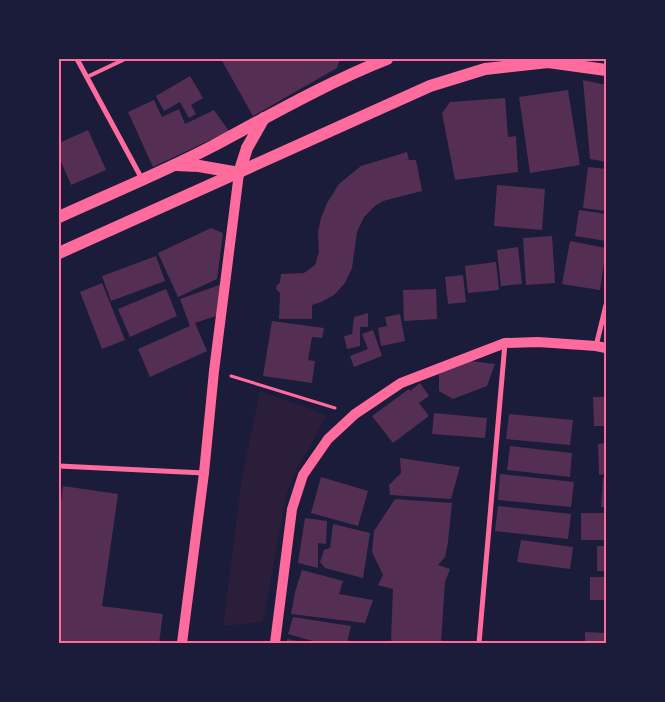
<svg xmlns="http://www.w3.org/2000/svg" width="665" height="702" font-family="Inter,sans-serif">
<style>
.green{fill:#2a1e3b}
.building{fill:#542f53}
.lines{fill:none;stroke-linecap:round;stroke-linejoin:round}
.path{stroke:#ff6b9d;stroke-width:3}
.service{stroke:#ff6b9d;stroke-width:4}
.minor{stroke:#ff6b9d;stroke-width:5}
.secondary{stroke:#ff6b9d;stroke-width:10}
.primary{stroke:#ff6b9d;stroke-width:12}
.neatline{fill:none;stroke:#ff6b9d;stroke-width:2}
</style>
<rect width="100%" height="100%" fill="#1b1b3a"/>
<polygon class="green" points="260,391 327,415 295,473 287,492 263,622 223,626 242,478"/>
<g class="building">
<polygon points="221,59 340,59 337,68 253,116"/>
<polygon points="190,76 203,98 191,105 196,114 189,118 180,102 164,111 156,96"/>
<polygon points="583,80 606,85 606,162 590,159"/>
<polygon points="568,90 580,165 530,173 519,97"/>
<polygon points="505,98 508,137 516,136 518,172 455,180 442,113 450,102"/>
<polygon points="154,100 162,117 179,109 185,124 214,110 229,131 153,167 128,112"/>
<polygon points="88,130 106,170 71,185 59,157 59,143"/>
<polygon points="407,152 409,160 416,160 422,191 383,201 375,206 364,217 357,232 352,268 345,283 334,295 321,302 312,305 312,319 279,319 280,293 276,289 277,285 280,283 281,274 304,273 315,265 319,252 318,232 321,218 327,203 339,184 361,166"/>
<polygon points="588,167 606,169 606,211 583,208"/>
<polygon points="497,185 545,189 542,230 494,226"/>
<polygon points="579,210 606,214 606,241 575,236"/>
<polygon points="211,228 223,233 217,279 178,297 158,253"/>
<polygon points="552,236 555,283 526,285 523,238"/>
<polygon points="570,241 606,248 600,290 562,284"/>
<polygon points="518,247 522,284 501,286 497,250"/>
<polygon points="156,256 165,281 111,301 102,276"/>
<polygon points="496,262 499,290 468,293 465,266"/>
<polygon points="463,275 466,302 448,304 445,277"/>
<polygon points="102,283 125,340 102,349 80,292"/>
<polygon points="222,284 219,315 195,323 207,351 150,377 138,349 190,326 180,299"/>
<polygon points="166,289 177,316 130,337 118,309"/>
<polygon points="436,289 437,319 404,321 403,290"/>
<polygon points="368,313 368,327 360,327 360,346 347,349 344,336 352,334 354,317"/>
<polygon points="400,314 405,341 381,346 378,328 387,326 385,317"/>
<polygon points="272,321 324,328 322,338 312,337 308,360 315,361 312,383 263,376"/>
<polygon points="373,330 382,356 354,367 350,356 368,349 362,334"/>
<polygon points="462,360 495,364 487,386 453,399 439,391 439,374"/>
<polygon points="420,383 429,396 419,403 429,416 393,443 372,416 409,389 410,391"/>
<polygon points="593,397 606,397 606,426 594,426"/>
<polygon points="434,413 487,418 485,438 432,434"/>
<polygon points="509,414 573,420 570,445 506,439"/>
<polygon points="606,443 606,474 599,475 598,444"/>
<polygon points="510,446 572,453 570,477 507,470"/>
<polygon points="400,458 460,467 451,499 390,495 389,485 401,473"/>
<polygon points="500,474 574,482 571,507 498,500"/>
<polygon points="321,477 368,491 358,526 311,513"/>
<polygon points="603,478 606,478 606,507 601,507"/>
<polygon points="63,486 118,494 102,606 163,614 159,643 59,643 59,517"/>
<polygon points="395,499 452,503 448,542 445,557 438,565 450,569 445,582 441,643 393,643 391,640 393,589 378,585 383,575 372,552 374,531"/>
<polygon points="498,506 571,514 568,539 495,531"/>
<rect x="581" y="513" width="25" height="27"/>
<polygon points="305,518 327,521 326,544 318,543 318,568 298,563"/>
<polygon points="333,524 370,533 363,578 325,568 320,562 324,550 330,548"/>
<polygon points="521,540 573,547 570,569 517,562"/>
<rect x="597" y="546" width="9" height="25"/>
<polygon points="302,570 343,581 339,594 373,600 365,623 291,614 295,592"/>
<rect x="590" y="577" width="16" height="23"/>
<rect x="604" y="603" width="2" height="24"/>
<polygon points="293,617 351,626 347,643 320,643 288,634"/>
<polygon points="585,632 606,633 606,643 585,643"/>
<polygon points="287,639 303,642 303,643 287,643"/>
</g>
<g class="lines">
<polyline class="path" points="231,376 335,408"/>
<polyline class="service" points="87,77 125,59"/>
<g class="minor">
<polyline points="77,59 142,179"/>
<polyline points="596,346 606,305"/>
<polyline points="59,466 204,473"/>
<polyline points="479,643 505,343"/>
</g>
<g class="secondary">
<polyline points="182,643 204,473 214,371 239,173"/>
<polyline points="275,643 292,509 303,475 328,439 355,414 401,383 505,343 538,342 596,346 606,348"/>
</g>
<g class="primary">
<polyline points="175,165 199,166 239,173"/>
<polyline points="239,173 247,148 264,118"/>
<path d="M59,217C109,194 161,173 211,147C269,116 326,83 387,59"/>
<polyline points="59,253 430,86 485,69 548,62 606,70"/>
</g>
</g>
<rect width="665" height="702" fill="none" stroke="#1b1b3a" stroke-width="120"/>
<rect x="60" y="60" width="545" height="582" class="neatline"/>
</svg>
